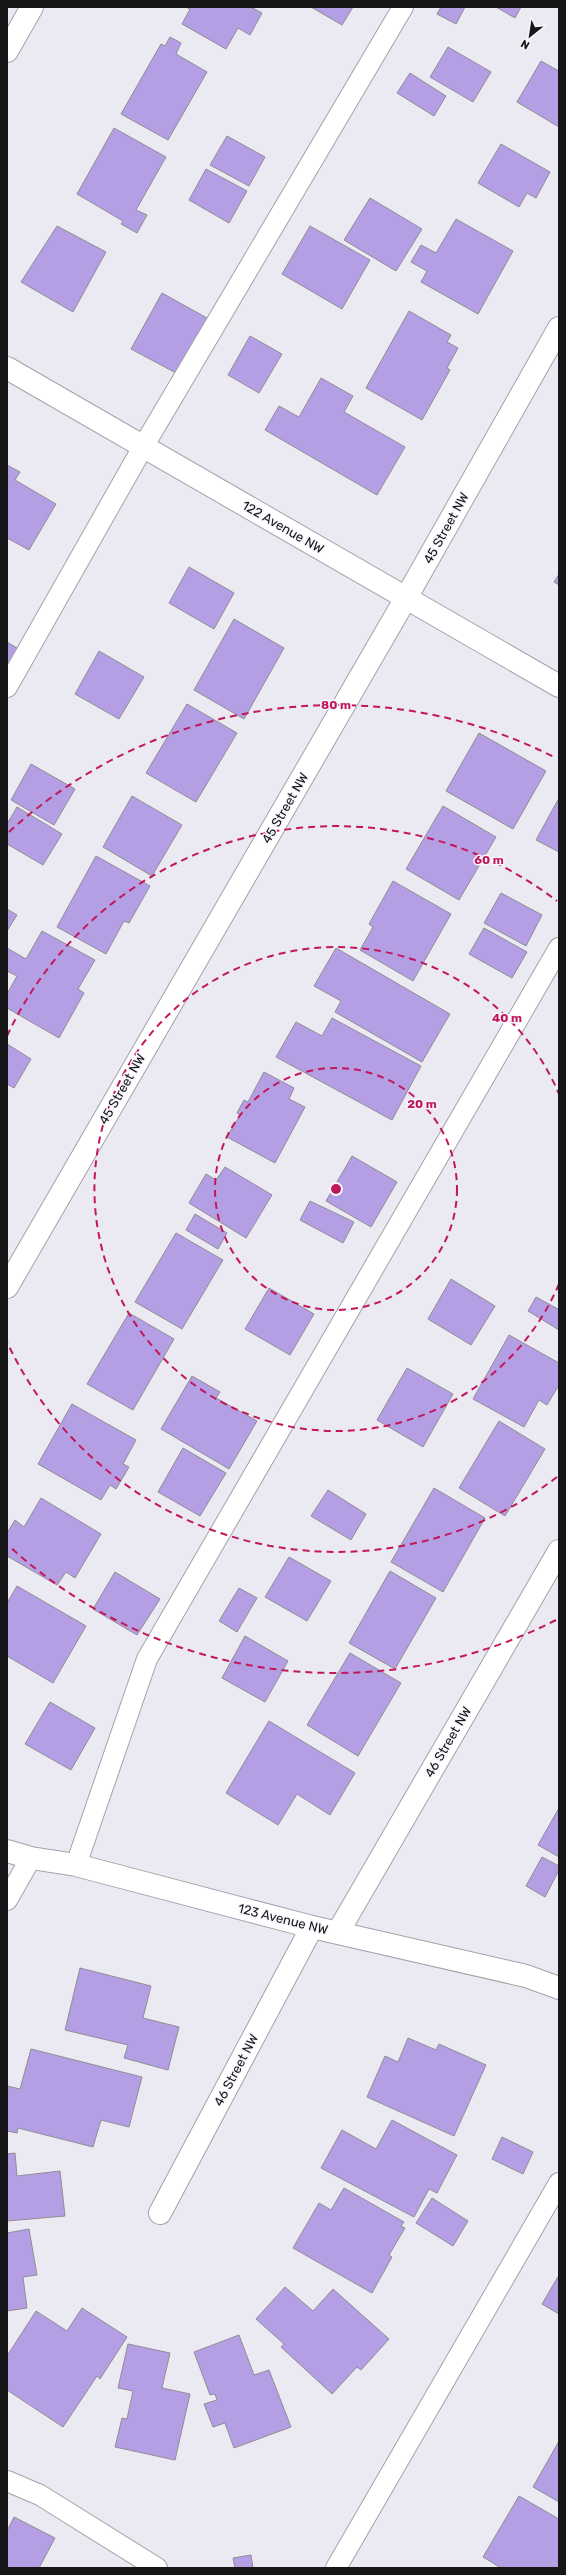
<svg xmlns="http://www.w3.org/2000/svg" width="566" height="2575" font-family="Rubik,sans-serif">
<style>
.building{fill:#b49fe4;stroke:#8f8d95}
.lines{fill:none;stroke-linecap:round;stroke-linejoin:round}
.service-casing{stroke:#a4a2aa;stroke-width:22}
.minor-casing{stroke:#a4a2aa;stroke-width:24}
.service{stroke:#fff;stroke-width:20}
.minor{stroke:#fff;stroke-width:22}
.ring{fill:none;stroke:#c2185b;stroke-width:2;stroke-dasharray:7 5}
.labels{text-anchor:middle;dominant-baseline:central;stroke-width:3;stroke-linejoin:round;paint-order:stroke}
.street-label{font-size:13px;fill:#171619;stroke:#f8f7fe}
.centre{fill:#c2185b;stroke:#f8f7fe;stroke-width:2}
.ring-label{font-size:12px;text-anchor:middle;font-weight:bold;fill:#c2185b;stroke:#f8f7fe;stroke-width:3;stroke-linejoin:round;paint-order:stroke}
</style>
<rect width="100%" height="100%" fill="#ebe9f2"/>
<g class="building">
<polygon points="186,7 251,7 262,13 250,35 238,28 226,49 182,24 190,9"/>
<polygon points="311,7 353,7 342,25"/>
<polygon points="441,7 465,7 456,24 437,14"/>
<polygon points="496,7 521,7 515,18"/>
<polygon points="170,37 181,43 176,54 207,72 168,140 121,114 161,44 165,46"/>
<polygon points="448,47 491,72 473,102 430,77"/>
<polygon points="541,61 559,71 559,127 517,102"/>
<polygon points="410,73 446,96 434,116 397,93"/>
<polygon points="114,128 166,157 136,210 147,215 137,233 121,224 123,221 77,194"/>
<polygon points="227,136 265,157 249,186 210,165"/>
<polygon points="501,144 550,172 536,198 527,193 519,207 478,183"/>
<polygon points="206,169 247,191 229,223 189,200"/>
<polygon points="370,198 422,229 396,271 344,240"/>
<polygon points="456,219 513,251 478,314 421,282 427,271 411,262 421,245 436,253"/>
<polygon points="57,226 106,252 73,312 21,282"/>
<polygon points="310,226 370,260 342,309 282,274"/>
<polygon points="162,293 207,318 176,373 131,349"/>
<polygon points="409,311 451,335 447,342 458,348 447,368 450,370 422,420 366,388"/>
<polygon points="250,336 282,354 259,393 228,375"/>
<polygon points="321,378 353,396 344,412 405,447 377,495 265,430 279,406 299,417"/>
<polygon points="7,465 20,472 15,480 56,504 29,550 7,538"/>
<polygon points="189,567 234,593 214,629 169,603"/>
<polygon points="559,574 559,585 554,582"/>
<polygon points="234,619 284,648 244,719 194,690"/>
<polygon points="7,642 20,650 7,673"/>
<polygon points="99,651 144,677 119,719 75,694"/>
<polygon points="187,704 237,733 196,802 146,773"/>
<polygon points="479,733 546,771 513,829 446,791"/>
<polygon points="31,764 75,789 54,825 11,800"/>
<polygon points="132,796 182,825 152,876 103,847"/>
<polygon points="559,798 559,852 536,840"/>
<polygon points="443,806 496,837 459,900 406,869"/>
<polygon points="17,807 62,834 43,865 7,844 7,824"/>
<polygon points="96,856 150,886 129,923 124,921 106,954 57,927"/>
<polygon points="393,881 451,914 413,981 360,950 373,927 369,924"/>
<polygon points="501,893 542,915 526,946 484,923"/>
<polygon points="7,909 17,915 7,931"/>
<polygon points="484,928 527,952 512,978 469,954"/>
<polygon points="42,931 95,960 78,989 84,993 59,1038 7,1008 7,994 17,976 7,971 7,948 26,959"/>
<polygon points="336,948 450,1014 422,1062 335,1012 341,1001 314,986"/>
<polygon points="332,1018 421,1066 392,1120 276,1057 296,1022 322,1036"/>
<polygon points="7,1044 31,1059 14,1088 7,1084"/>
<polygon points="264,1072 294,1088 289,1099 305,1107 275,1163 227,1137 240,1115 237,1113 244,1100 248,1102"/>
<polygon points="352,1156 397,1182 371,1227 326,1201"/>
<polygon points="225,1167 272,1195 246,1238 189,1203 206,1174 216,1180"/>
<polygon points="310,1201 354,1222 343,1243 300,1220"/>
<polygon points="195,1214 227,1233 218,1249 186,1230"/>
<polygon points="176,1233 223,1260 182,1329 135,1302"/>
<polygon points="451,1279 495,1306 471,1345 428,1319"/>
<polygon points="269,1288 314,1314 290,1355 245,1329"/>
<polygon points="536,1297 558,1309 559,1307 559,1330 528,1311"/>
<polygon points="129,1313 174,1339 133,1410 87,1384"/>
<polygon points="509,1335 559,1363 559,1385 547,1405 539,1400 524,1427 473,1399"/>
<polygon points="407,1368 453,1394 423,1447 377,1420"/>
<polygon points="192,1376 220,1392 216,1398 257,1421 229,1469 161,1429"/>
<polygon points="72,1404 136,1440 123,1464 129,1467 116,1489 110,1485 101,1500 38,1464"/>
<polygon points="499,1421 545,1449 505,1516 459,1488"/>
<polygon points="183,1448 226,1473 200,1516 158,1492"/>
<polygon points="434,1488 485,1518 443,1592 391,1562"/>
<polygon points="328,1490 366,1514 351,1540 311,1516"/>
<polygon points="41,1498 101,1534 75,1578 66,1572 57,1585 7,1556 7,1533 15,1520 24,1527"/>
<polygon points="289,1557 331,1581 307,1621 265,1597"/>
<polygon points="390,1571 436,1598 395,1669 349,1643"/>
<polygon points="115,1572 160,1599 137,1635 93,1609"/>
<polygon points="17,1586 86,1626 53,1683 7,1656 7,1603"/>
<polygon points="239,1588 257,1598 237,1632 219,1621"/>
<polygon points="245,1636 288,1661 265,1702 222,1678"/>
<polygon points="350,1653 401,1683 358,1756 307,1725"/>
<polygon points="50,1702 95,1728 71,1770 25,1744"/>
<polygon points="269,1721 355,1773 330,1815 297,1794 278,1825 226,1793"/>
<polygon points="559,1808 559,1857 538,1845"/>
<polygon points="542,1857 559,1866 559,1870 545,1897 526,1886"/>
<polygon points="80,1968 151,1986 143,2018 179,2027 168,2070 124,2058 128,2045 65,2030"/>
<polygon points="408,2038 436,2050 439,2044 486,2065 454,2136 367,2097 385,2056 398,2062"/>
<polygon points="31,2049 142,2077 129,2127 101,2120 93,2147 18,2128 17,2133 7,2131 7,2086 20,2089"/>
<polygon points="392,2120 457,2155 437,2193 429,2189 414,2217 321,2168 342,2130 376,2149"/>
<polygon points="502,2137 533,2152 523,2174 492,2159"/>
<polygon points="15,2153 17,2176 60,2171 65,2216 7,2221 7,2154"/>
<polygon points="344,2188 404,2222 401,2226 405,2228 389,2255 392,2257 372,2293 293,2248 319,2203 331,2210"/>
<polygon points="432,2198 468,2221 453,2246 416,2223"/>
<polygon points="29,2229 37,2275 23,2277 27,2308 7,2311 7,2233"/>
<polygon points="559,2275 559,2314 542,2304"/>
<polygon points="285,2287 313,2311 333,2289 389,2339 361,2370 357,2367 332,2394 281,2347 284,2344 256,2319"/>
<polygon points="82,2308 127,2337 100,2379 97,2376 63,2427 7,2390 7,2356 36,2311 67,2331"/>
<polygon points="239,2335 254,2375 269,2370 291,2427 234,2448 225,2423 213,2427 204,2404 217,2400 215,2394 210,2395 194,2352"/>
<polygon points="128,2344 170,2353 162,2388 190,2394 175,2460 115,2447 122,2418 127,2419 133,2391 118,2388"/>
<polygon points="559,2441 559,2502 533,2487"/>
<polygon points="519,2496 559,2519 559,2568 501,2568 483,2557"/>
<polygon points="14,2517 55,2538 39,2568 7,2568 7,2531"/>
<polygon points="251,2555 253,2568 235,2568 233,2558"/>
</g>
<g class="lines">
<defs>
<g id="service">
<polyline points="7,687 143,447 403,7"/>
<polyline points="76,1865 147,1659 559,948"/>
<polyline points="7,1900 31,1858"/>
<polyline points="7,2481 40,2495 157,2568"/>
<polyline points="336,2568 559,2183"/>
</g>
<g id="minor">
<polyline points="7,51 32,7"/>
<polyline points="7,368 559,686"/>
<polyline points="7,1287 406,598 559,328"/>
<polyline points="7,1851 31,1858 76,1865 312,1927 526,1976 559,1988"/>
<polyline points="338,1932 559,1551"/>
<polyline points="160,2213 312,1927"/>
</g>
</defs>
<use href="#service" class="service-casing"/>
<use href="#minor" class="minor-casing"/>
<use href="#service" class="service"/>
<use href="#minor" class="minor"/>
</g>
<g class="ring">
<circle cx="336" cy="1189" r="121"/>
<path d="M559 1284A242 242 0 1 1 559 1094"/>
<path d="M557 1477A363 363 0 0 1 7 1342M7 1036A363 363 0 0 1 557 901"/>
<path d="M556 1620A484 484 0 0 1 9 1546M9 832A484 484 0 0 1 556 758"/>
</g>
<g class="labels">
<g class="street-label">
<text transform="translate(283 527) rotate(30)">122 Avenue NW</text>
<text transform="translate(446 528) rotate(-61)">45 Street NW</text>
<text transform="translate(285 808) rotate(-60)">45 Street NW</text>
<text transform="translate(122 1089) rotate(-60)">45 Street NW</text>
<text transform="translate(448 1742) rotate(-60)">46 Street NW</text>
<text transform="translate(283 1919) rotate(14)">123 Avenue NW</text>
<text transform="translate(236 2070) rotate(-62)">46 Street NW</text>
</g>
</g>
<circle cx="336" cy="1189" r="6" class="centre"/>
<g class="ring-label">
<text x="336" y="709">80 m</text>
<text x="489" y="864">60 m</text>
<text x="507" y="1022">40 m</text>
<text x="422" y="1108">20 m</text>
</g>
<rect width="566" height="2575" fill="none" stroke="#171619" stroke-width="16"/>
<g transform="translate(530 36) rotate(210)" stroke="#f8f7fe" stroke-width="3" paint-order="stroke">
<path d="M0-3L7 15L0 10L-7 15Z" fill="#171619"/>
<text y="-6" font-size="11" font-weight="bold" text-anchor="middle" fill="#171619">N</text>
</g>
</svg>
